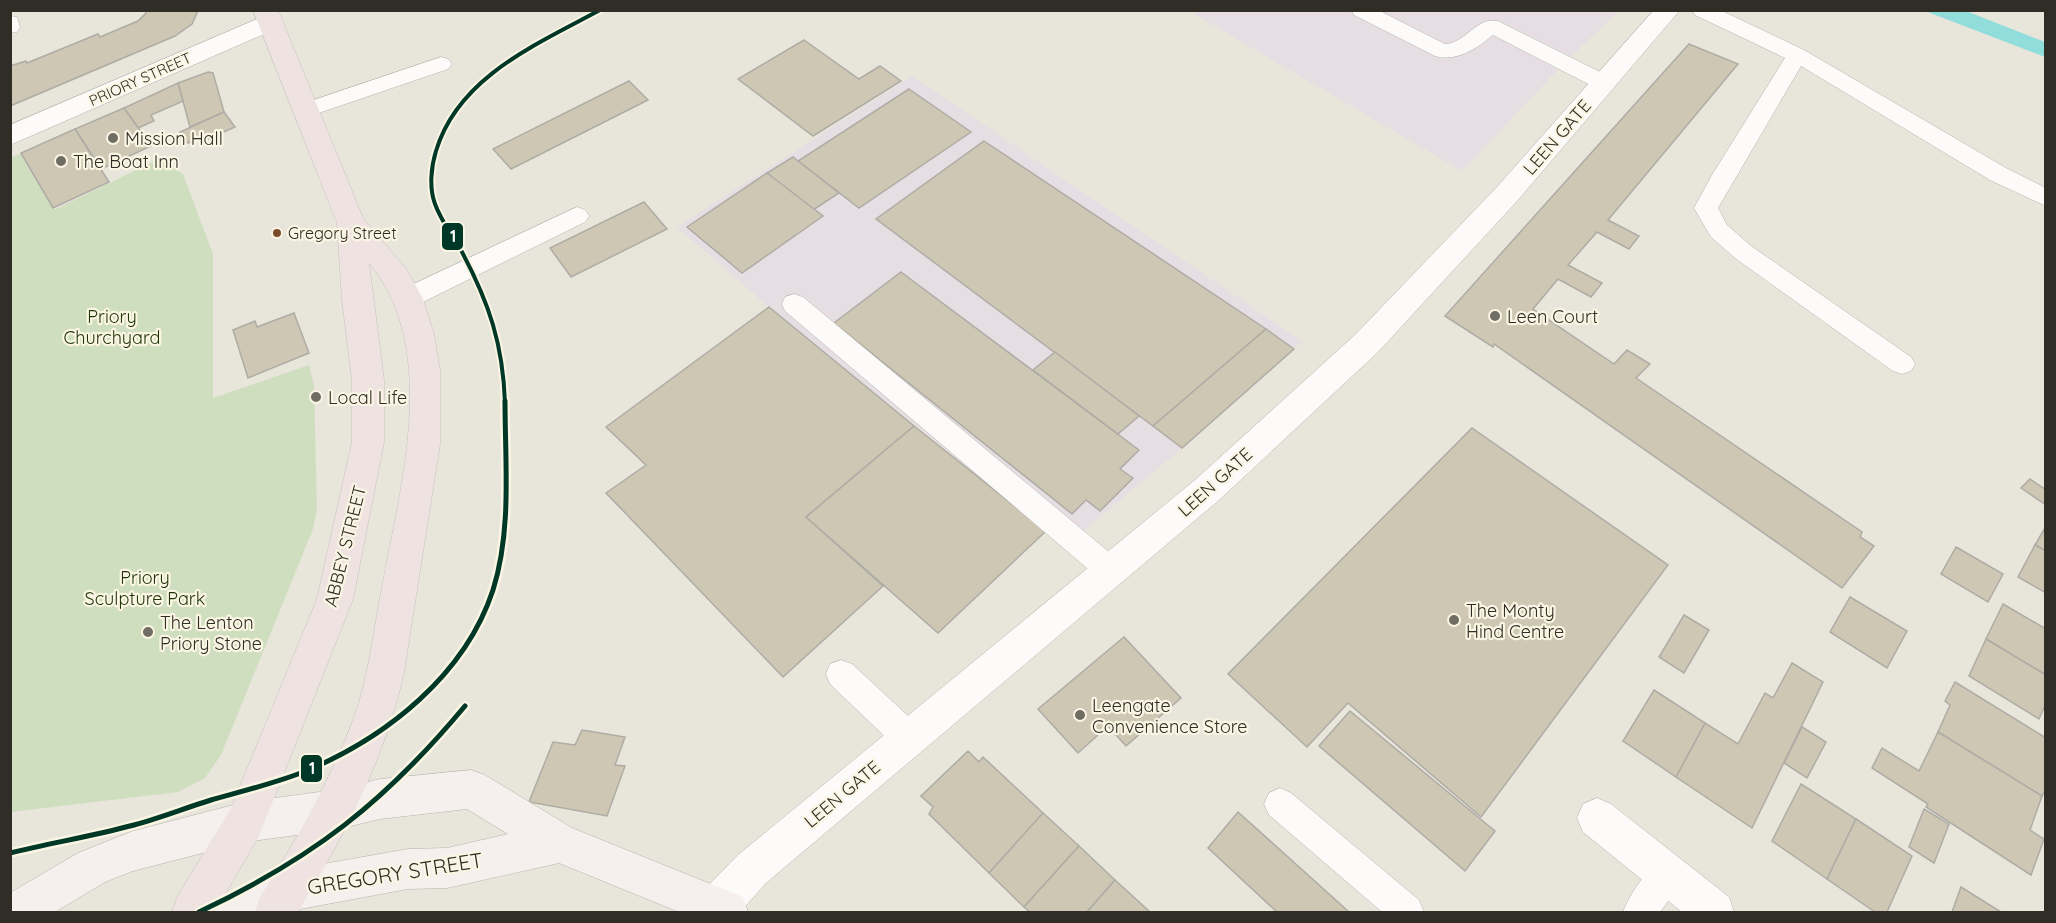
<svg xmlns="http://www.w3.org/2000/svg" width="2056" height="923" font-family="Quicksand,sans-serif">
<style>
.industrial{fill:#e7dee4}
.green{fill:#cfdebe}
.water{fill:#91dddc}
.building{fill:#cec7b4;stroke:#aeaca5;stroke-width:1.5}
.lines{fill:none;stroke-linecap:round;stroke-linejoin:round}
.lane-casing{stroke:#b5b3ab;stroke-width:1}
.street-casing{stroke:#b5b3ab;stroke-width:1}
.secondary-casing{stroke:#b5b3ab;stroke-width:1}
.primary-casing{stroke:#c5c3bf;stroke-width:1}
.lane{fill:#fcfbfa;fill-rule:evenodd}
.street{fill:#fcfbfa;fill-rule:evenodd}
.secondary{fill:#f5efee;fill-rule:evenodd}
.primary{fill:#eee3e1;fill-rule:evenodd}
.tram-1-far1-casing{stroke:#fbf5e3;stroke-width:8}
.tram-1-casing{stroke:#fbf5e3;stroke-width:10}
.tram-1-far1{stroke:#003828;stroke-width:4}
.tram-1{stroke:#003828;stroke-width:5}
.poi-dot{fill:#706d65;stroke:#fbf5e3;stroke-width:2}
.bus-dot{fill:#7a4b2a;stroke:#fbf5e3;stroke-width:2}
.labels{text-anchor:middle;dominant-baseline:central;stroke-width:4.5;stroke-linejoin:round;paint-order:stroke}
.far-street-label{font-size:15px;fill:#2f2d26;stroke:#fbf5e3}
.bus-label{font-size:16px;fill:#2f2d26;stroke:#fbf5e3;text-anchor:start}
.street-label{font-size:18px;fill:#2f2d26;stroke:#fbf5e3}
.poi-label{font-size:18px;fill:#2f2d26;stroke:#fbf5e3;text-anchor:start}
.park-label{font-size:18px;fill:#1c3505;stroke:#fbf5e3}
.near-street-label{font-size:21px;fill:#2f2d26;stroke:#fbf5e3}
.line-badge{stroke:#fbf5e3;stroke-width:2}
.badge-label{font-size:16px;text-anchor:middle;font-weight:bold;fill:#fff}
</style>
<rect width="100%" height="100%" fill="#e8e5db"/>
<g class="industrial">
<polygon points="1189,11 1619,11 1567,60 1462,171"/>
<polygon points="912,76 1302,341 1182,448 1063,548 1046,531 769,307 677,227"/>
</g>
<polygon class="green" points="21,153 54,210 165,156 175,169 183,174 213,254 213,398 309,365 314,386 317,509 313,529 221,755 205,778 178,792 11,812 11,158"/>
<polygon class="water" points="1925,11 1966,11 2045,42 2045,57"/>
<g class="building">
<polygon points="145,10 197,10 197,13 192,24 175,36 10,106 10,66 26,61 27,63 98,34 100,37 138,21 146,13"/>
<polygon points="804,40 859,79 880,66 901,81 813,136 738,79"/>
<polygon points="1689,44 1738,64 1608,220 1639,236 1629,249 1597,232 1568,265 1602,283 1591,297 1558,279 1533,309 1614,364 1627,350 1650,364 1636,378 1862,532 1860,537 1874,546 1842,588 1494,344 1493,347 1445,316"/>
<polygon points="208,72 213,73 224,112 190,127 178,83"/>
<polygon points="629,81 648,100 511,169 493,149"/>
<polygon points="178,83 183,101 151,115 154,121 138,128 124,108"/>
<polygon points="909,89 971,132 859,208 798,161"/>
<polygon points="124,108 151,146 101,169 75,129"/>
<polygon points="224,112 235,127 208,139 206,135 188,143 180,132"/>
<polygon points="75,129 109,182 53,208 21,153"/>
<polygon points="984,141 1266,329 1153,426 876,219"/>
<polygon points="793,157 798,161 839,193 813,210 767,173"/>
<polygon points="767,173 823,216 742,273 687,227"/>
<polygon points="644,202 667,229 571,277 550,248"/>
<polygon points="901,272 1139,450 1120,469 1133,478 1100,511 1086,500 1072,514 834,323"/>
<polygon points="769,307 914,426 806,517 883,586 783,677 606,493 646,465 606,427"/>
<polygon points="294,313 309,353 248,378 233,330 255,321 257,327"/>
<polygon points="1266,329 1294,349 1182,448 1153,426"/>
<polygon points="1055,352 1139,416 1118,434 1033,370"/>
<polygon points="914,426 1046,531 938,633 806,517"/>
<polygon points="1472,428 1668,565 1481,817 1348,703 1307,747 1228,674"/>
<polygon points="2030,479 2046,490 2046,505 2021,488"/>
<polygon points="2046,526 2046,551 2035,545"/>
<polygon points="2035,545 2046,551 2046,593 2018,577"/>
<polygon points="1956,547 2003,574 1988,602 1941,574"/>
<polygon points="1850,597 1907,631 1887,668 1830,632"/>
<polygon points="2003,604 2046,629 2046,675 1986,639"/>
<polygon points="1684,615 1709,630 1684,673 1659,657"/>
<polygon points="1124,637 1181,698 1126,746 1108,726 1078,753 1038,709"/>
<polygon points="1986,639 2046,675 2046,703 2039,719 1969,676"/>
<polygon points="1792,663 1823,682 1752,828 1676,777 1705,723 1738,744 1765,693 1773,698"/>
<polygon points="1955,682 2046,738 2046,789 2042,796 1938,732 1950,705 1945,701"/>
<polygon points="1654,690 1705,723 1676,777 1623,741"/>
<polygon points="1350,711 1495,831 1465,871 1319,746"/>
<polygon points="1802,727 1826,742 1807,778 1784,763"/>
<polygon points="582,730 625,737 615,765 625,766 607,816 529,802 553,742 575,745"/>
<polygon points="1938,732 2042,796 2030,830 2044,839 2031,875 1926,807 1928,804 1872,768 1882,748 1919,771"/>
<polygon points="968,751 979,762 983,757 1043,813 989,873 929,814 933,807 921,796"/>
<polygon points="1801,784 1856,819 1827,879 1772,841"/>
<polygon points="1924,809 1949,824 1934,863 1909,847"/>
<polygon points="1238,812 1349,912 1277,912 1208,848"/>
<polygon points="1043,813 1079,846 1024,907 989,873"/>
<polygon points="1856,819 1912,856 1887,912 1875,912 1827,879"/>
<polygon points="1079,846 1115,880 1087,912 1030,912 1024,907"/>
<polygon points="1115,880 1150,912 1087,912"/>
<polygon points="1961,887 2001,912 1952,912"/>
</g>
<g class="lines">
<defs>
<g id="lane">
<path d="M1351,10H1378L1445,44C1466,43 1477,16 1498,21L1612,78L1615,83L1612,88L1604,90L1596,88L1493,35C1476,49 1457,62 1435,56L1354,15Z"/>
<polygon points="1692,10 1720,10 1804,50 2006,168 2046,188 2046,206 1990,180 1801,66 1718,208 1727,225 1751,246 1911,357 1915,364 1911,371 1902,374 1893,371 1735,258 1711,237 1694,208 1712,175 1785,58 1695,15"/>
<polygon points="10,16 17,17 20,27 17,32 10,33"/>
<polygon points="441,57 448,59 452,64 448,69 304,118 296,116 293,111 296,106"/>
<polygon points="577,207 585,210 589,216 585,222 417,305 408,307 399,305 396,298 399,291"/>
<polygon points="794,294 803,297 1121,562 1125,571 1121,580 1111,584 1101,580 785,311 782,304 785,297"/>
<polygon points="841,660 852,664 920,727 925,738 920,749 909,753 898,749 830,684 826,674 830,664"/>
<polygon points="1280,788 1291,793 1419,900 1424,912 1382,912 1269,815 1264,804 1269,793"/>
<path d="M1667,858L1679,863L1684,875L1679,887L1660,912H1623C1630,893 1648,866 1667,858Z"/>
</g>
<g id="street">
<polygon points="1654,10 1680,10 1517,201 1378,352 1219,500 766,883 740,912 699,912 696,907 702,892 738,855 1195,480 1356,334 1497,187"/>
<polygon points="269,14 278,16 282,22 278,28 10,145 10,125"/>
<polygon points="1597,798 1611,804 1729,897 1734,912 1682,912 1583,832 1577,818 1583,804"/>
</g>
<polygon id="secondary" points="471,770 485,775 572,828 743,897 748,912 679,912 559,863 447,888 408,889 284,912 213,912 219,897 289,870 408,849 447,848 508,834 467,809 380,819 334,830 245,842 133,871 105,882 55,912 10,912 10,893 78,853 133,831 245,802 334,790 380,779"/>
<path id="primary" d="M253,10H278L363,218L407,270L423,299L434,334L440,370V444L404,672C386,757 343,838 298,912H255L260,897C296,841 329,783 353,720C369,678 373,632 382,587C400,488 441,349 369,263L384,380V442L353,599L259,836L215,912H172L177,897L231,808L317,599L352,442V380L342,300L337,223Z"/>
</defs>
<use href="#lane" class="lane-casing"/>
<use href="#street" class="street-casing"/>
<use href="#secondary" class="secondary-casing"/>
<use href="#primary" class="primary-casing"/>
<use href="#lane" class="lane"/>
<use href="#street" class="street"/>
<use href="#secondary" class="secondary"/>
<use href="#primary" class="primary"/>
<defs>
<path id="tram-1-far1" d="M505,403C503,344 489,303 462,252C453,236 441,221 435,204C429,188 431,167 436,151C458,77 537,44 600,10"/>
<g id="tram-1">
<path d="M10,853C51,843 93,836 134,825C160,818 185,808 211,800C243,791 276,783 306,771C387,737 465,675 493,590C512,530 505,463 505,401"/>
<path d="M199,912C313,858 384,803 465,706"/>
</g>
</defs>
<use href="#tram-1-far1" class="tram-1-far1-casing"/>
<use href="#tram-1" class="tram-1-casing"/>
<use href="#tram-1-far1" class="tram-1-far1"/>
<use href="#tram-1" class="tram-1"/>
</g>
<g class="poi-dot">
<circle cx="113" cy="138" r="6"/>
<circle cx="61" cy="161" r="6"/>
<circle cx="1495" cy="316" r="6"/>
<circle cx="316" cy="397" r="6"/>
<circle cx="1454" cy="620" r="6"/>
<circle cx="148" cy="632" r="6"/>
<circle cx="1080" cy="715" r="6"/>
</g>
<circle class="bus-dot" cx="277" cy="233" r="5"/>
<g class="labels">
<g class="far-street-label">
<text transform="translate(140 79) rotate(-24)">PRIORY STREET</text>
</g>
<g class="bus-label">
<text x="288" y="233">Gregory Street</text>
</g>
<g class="street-label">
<text transform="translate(1557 137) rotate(-49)">LEEN GATE</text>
<text transform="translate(1215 482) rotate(-42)">LEEN GATE</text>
<text transform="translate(345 546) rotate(-76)">ABBEY STREET</text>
<text transform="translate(842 794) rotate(-40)">LEEN GATE</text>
</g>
<g class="poi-label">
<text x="125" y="138">Mission Hall</text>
<text x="73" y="161">The Boat Inn</text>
<text x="1507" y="316">Leen Court</text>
<text x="328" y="397">Local Life</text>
<text x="1466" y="610">The Monty<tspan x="1466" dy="21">Hind Centre</tspan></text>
<text x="160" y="622">The Lenton<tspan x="160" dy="21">Priory Stone</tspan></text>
<text x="1092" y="705">Leengate<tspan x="1092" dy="21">Convenience Store</tspan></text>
</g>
<g class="park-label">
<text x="112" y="316">Priory<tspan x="112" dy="21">Churchyard</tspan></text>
<text x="145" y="577">Priory<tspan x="145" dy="21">Sculpture Park</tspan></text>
</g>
<g class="near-street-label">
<text transform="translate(395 873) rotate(-9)">GREGORY STREET</text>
</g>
</g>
<g class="line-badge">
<rect x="441" y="222" width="23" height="29" rx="6" fill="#003828"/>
<rect x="300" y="754" width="23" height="29" rx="6" fill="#003828"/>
</g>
<g class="badge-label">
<text x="453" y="242">1</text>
<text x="312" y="774">1</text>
</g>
<rect width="2056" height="923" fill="none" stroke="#2f2d26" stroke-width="24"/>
</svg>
